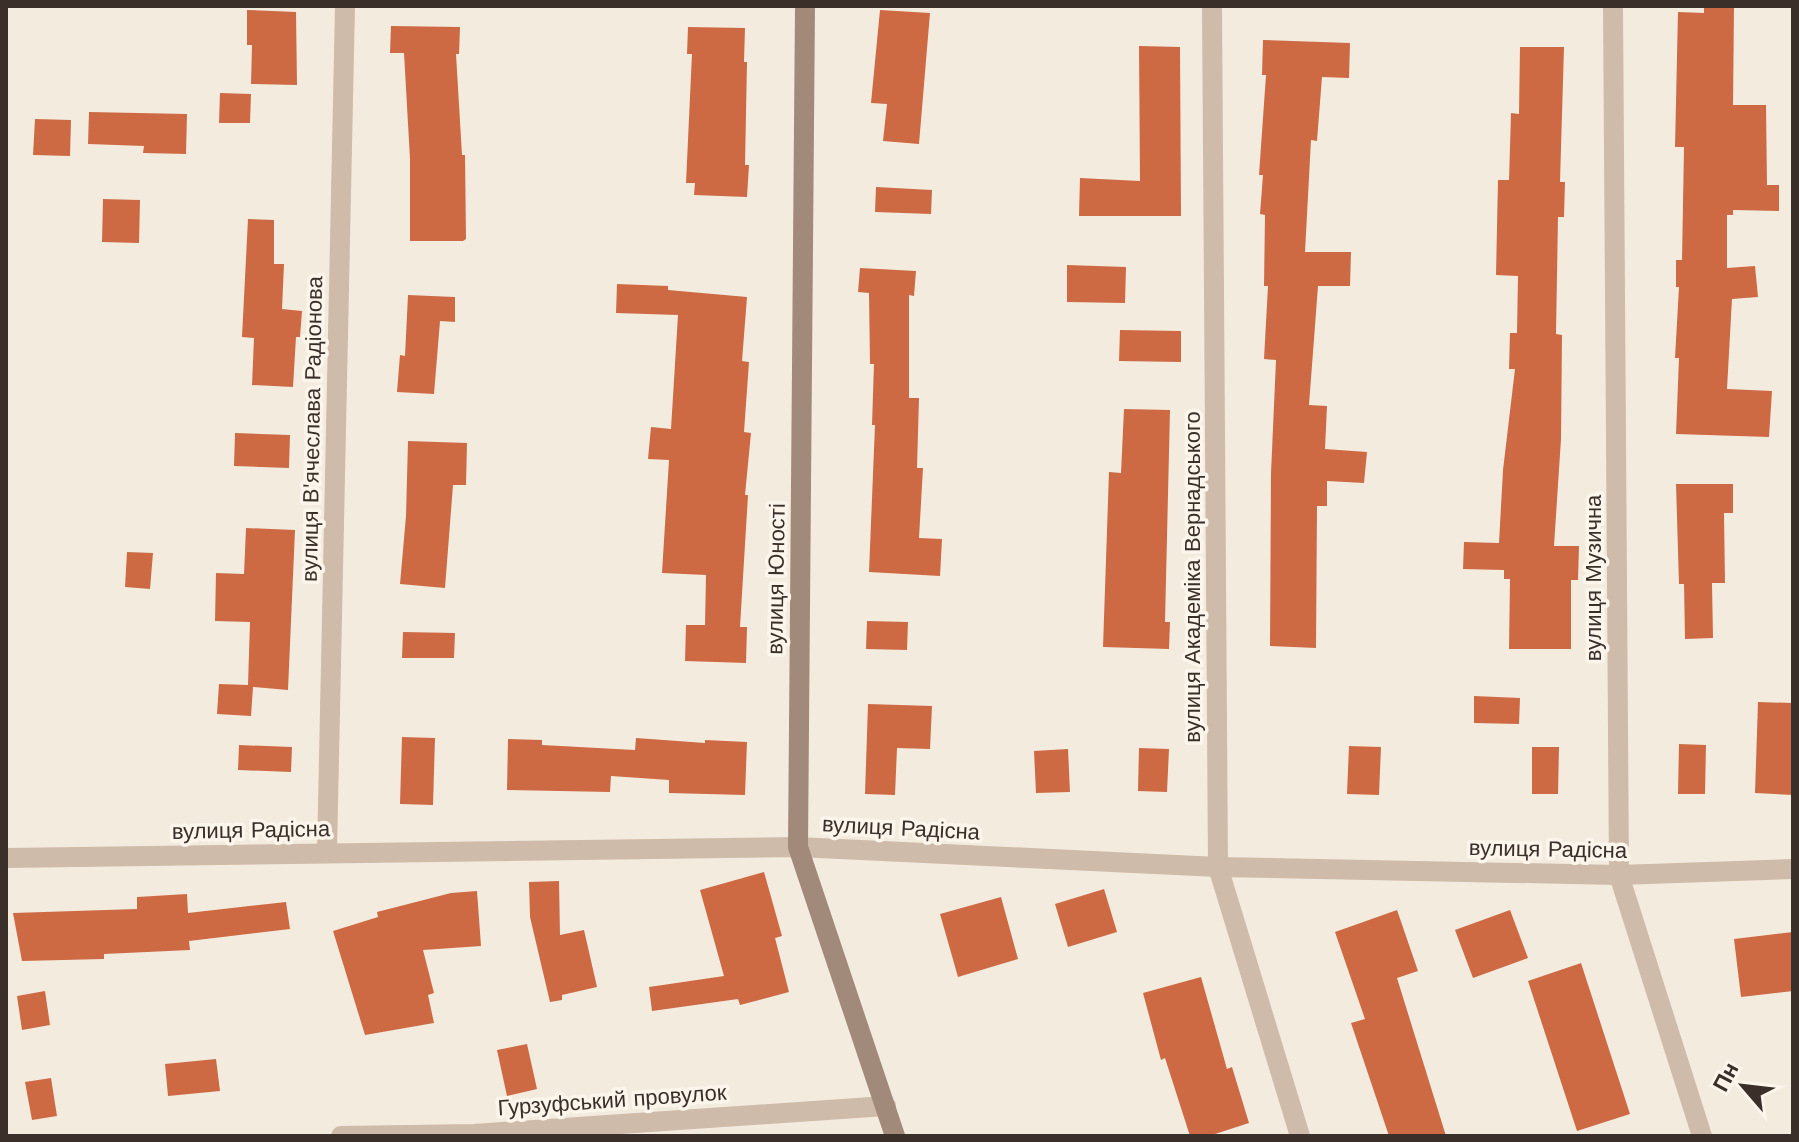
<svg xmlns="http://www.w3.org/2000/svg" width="1799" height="1142" font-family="'Work Sans',sans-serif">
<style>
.building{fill:#cd6a44}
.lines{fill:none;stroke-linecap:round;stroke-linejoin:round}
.street{stroke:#cebba9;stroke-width:20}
.secondary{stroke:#a28a7a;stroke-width:20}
.labels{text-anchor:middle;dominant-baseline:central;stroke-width:7;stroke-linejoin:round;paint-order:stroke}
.street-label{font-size:22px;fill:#3a2f29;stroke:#fbf5ec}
</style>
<rect width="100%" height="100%" fill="#f4ebdf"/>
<g class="building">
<polygon points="1704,6 1734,6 1733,105 1766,105 1767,185 1779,185 1779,211 1733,210 1733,215 1727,215 1727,268 1755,266 1758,297 1732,299 1727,389 1772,391 1769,437 1676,434 1679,358 1675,358 1679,287 1676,287 1676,260 1682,260 1684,147 1675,147 1678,12 1704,13"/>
<polygon points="247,10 296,12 297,85 251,84 252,45 247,45"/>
<polygon points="880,10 930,13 919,144 883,141 887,104 871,103"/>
<polygon points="391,26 460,27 459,54 456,54 462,155 465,155 466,239 463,241 410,241 410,159 404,53 390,53"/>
<polygon points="688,27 745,28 744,62 747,62 745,165 749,165 747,197 694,195 695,183 686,183 692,54 687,54"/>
<polygon points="1263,40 1350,43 1349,78 1322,77 1317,141 1311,140 1305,252 1351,252 1350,286 1318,286 1309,405 1327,406 1325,449 1367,452 1364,483 1327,481 1327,506 1317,506 1316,648 1270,646 1271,473 1276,360 1264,359 1268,286 1264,286 1265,215 1260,214 1263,175 1259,175 1266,75 1262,75"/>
<polygon points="1139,46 1180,47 1181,216 1079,216 1080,178 1140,181"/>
<polygon points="1520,47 1564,47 1560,182 1565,182 1564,217 1558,217 1556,334 1562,335 1561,439 1554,546 1579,546 1578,580 1571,580 1571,649 1509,649 1510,579 1504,579 1504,570 1463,569 1464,542 1499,543 1503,470 1515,369 1509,369 1510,333 1517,333 1518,276 1496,275 1498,180 1509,180 1511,113 1519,114"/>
<polygon points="220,93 251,94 250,123 219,123"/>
<polygon points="89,112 187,114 186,154 143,153 144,146 88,144"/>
<polygon points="35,119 71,120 70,156 33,155"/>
<polygon points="876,187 932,190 931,214 875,212"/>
<polygon points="103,199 140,200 139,243 102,242"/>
<polygon points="248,219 274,220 274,264 284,264 282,309 302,311 300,337 296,337 293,387 252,385 254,338 242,337"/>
<polygon points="1067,265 1126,267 1125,303 1067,302"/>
<polygon points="860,268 916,271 914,296 909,295 909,398 919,398 917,468 923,468 919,538 942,539 940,576 869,572 875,425 872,425 874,364 870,364 869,293 858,292"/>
<polygon points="617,284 668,286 668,290 747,297 742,361 749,362 744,432 751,433 745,495 748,495 740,627 747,627 746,663 685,661 686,625 705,625 706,575 662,573 669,460 648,459 651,427 671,429 678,315 616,313"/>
<polygon points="408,295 455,297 455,322 440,321 434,394 397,392 400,355 405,356"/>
<polygon points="1120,330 1181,331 1181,362 1119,361"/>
<polygon points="1124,409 1170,410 1165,622 1170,622 1169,649 1103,647 1109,472 1121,473"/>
<polygon points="235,433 290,435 289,468 234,466"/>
<polygon points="408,441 467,443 466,485 453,485 445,588 400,584 406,516"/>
<polygon points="1676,484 1733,484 1733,513 1724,513 1725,583 1712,583 1713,638 1685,639 1684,584 1679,584"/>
<polygon points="246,528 295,530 288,690 253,687 251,716 217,714 219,684 248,685 250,622 215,621 216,573 244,574"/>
<polygon points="127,552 153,553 150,589 125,587"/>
<polygon points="867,621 908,622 907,650 866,649"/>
<polygon points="403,632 455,633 454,658 402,658"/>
<polygon points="1474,696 1520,698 1519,724 1474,723"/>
<polygon points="1758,702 1793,703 1793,795 1755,793"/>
<polygon points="868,704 932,706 930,749 897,748 895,795 865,794"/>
<polygon points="402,737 435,738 433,805 400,804"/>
<polygon points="636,738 705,743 705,740 747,742 745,795 669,793 669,780 611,776 610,792 507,790 508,739 542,740 542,745 635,750"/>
<polygon points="1679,744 1706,745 1705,794 1678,794"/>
<polygon points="239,745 292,747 291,772 238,770"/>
<polygon points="1349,746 1381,747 1379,795 1347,794"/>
<polygon points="1532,747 1559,747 1558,794 1532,794"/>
<polygon points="1139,748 1169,749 1167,792 1138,791"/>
<polygon points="1068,749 1070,792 1036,793 1034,751"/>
<polygon points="764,872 782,936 775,938 789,992 740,1005 738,999 652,1011 649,987 724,976 700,890"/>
<polygon points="559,881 560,935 584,930 597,987 562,995 562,1000 550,1002 530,917 529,882"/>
<polygon points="1104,889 1117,932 1068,947 1055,904"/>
<polygon points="477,891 481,946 423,950 434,993 428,995 434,1023 365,1035 333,931 378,917 377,912 451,893"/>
<polygon points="187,894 188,913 286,902 290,929 189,941 190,950 104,954 104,959 22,961 13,913 137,909 137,897"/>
<polygon points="1001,897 1018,959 958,977 940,914"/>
<polygon points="1397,910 1418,971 1397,978 1446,1136 1389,1136 1351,1023 1365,1019 1335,932"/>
<polygon points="1510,910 1528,958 1473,978 1455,930"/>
<polygon points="1793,932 1793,991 1741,997 1734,939"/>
<polygon points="1581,963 1630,1114 1577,1131 1528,981"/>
<polygon points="1201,977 1227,1069 1232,1067 1249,1123 1209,1136 1190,1136 1165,1058 1161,1060 1143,993"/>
<polygon points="45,991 50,1025 22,1030 17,996"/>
<polygon points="527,1044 537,1089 507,1096 497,1050"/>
<polygon points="216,1059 220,1091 168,1096 165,1064"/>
<polygon points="51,1078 57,1116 32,1120 25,1082"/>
</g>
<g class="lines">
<g class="street">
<polyline points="1212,6 1218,867 1300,1136"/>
<polyline points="1613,6 1619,875 1702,1136"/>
<polyline points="327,852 345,6"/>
<polyline points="6,858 798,847 1218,867 1619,875 1793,869"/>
<polyline points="341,1136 474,1134 886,1106"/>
</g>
<polyline class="secondary" points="805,6 798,847 895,1136"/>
</g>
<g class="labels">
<g class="street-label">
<text transform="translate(312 429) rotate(-89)">вулиця В'ячеслава Радіонова</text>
<text transform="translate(1192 577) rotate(-90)">вулиця Академіка Вернадського</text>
<text transform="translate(1593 578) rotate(-90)">вулиця Музична</text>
<text transform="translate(776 579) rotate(-89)">вулиця Юності</text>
<text transform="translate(901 828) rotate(3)">вулиця Радісна</text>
<text transform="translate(251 830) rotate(-1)">вулиця Радісна</text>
<text transform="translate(1548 849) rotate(1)">вулиця Радісна</text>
<text transform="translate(612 1100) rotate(-4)">Гурзуфський провулок</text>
</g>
</g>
<rect width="1799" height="1142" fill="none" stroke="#3a2f29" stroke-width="16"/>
<g transform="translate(1743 1086) rotate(298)" stroke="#fbf5ec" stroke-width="6" paint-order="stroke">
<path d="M0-6L14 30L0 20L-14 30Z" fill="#3a2f29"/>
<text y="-12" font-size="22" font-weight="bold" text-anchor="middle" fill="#3a2f29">Пн</text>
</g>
</svg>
